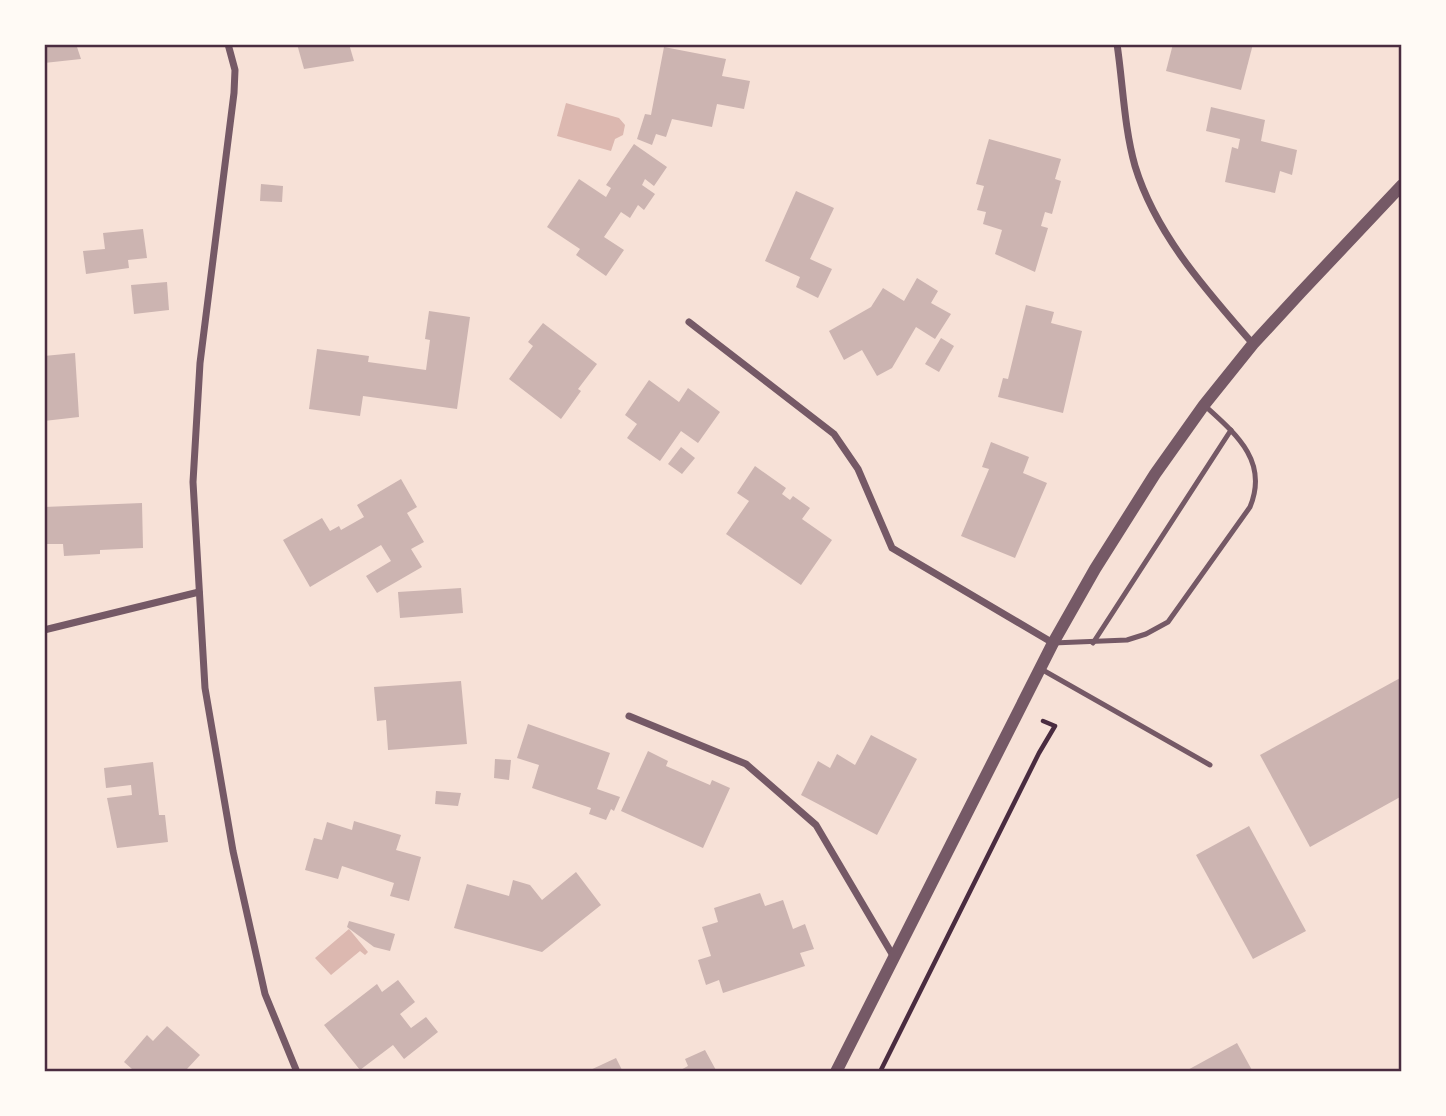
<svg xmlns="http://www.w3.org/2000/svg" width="1446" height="1116" font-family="'Titillium Web',sans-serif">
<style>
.water{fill:#dcb8b0}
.building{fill:#ccb4b1}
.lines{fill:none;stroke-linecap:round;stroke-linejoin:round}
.path{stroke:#4a2c40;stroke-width:4.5}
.service{stroke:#755966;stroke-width:5}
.minor{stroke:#755966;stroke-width:7}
.tertiary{stroke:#755966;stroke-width:12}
.neatline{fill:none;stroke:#4a2c40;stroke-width:2.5}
</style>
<rect width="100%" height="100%" fill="#f7e1d7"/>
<g class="water">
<polygon points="566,103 619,118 625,125 623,135 615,139 611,151 557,136"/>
<polygon points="349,929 368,952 365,955 360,951 331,975 315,958"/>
</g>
<g class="building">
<polygon points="44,44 76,44 81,59 44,63"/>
<polygon points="297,44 349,44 354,61 304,69"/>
<polygon points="1173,44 1253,44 1241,90 1166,71"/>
<polygon points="664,47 726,59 722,76 750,81 744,109 717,104 712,127 672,119 666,137 656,134 652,145 637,139 645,114 651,115"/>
<polygon points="1211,107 1265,120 1261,141 1297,150 1292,175 1280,171 1275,193 1225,182 1232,147 1238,149 1240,139 1206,131"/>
<polygon points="989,139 1061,159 1055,179 1061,181 1052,214 1045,212 1041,226 1048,228 1035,272 995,254 1002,230 983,224 986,212 977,210 984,186 976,184"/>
<polygon points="634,144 667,167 654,186 645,179 642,185 655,194 644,210 638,205 630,218 621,212 604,237 624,250 606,276 576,255 580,249 547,227 579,179 606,197 611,188 606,185"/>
<polygon points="261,184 283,186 282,202 260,201"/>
<polygon points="796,191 834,208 810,259 832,269 818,298 796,287 800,277 765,261"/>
<polygon points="143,229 147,258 128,260 129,268 86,274 83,251 105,249 103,233"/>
<polygon points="917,278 938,291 931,303 951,314 935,339 916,327 892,368 877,376 862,350 844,360 829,331 871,307 883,288 904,301"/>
<polygon points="167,282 169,310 134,314 131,285"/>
<polygon points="1026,305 1054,312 1051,323 1082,331 1063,413 998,397 1003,378 1008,379"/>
<polygon points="429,311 470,317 457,409 363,396 360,416 309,409 317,349 369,356 368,362 426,370 430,340 425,339"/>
<polygon points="543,323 597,364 578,389 581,391 561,419 509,379 533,346 528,342"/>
<polygon points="941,338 954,346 939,372 925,364"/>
<polygon points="75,353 79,417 44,421 44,356"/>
<polygon points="649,380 679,402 688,388 720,412 698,443 681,431 660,461 627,438 637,424 625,415"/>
<polygon points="991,442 1029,457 1023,473 1047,483 1015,558 961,536 989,469 982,467"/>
<polygon points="681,447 695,458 682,474 668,464"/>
<polygon points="755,466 786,488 782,494 790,500 793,496 810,508 802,519 832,540 801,585 726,534 749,501 737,493"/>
<polygon points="401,479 417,507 407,513 424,542 411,549 422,567 377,593 366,576 391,561 381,545 310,587 283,540 322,518 330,531 339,526 341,530 364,517 357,505"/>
<polygon points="142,503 143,548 100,550 100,554 64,556 63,544 44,544 44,507"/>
<polygon points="461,588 463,613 400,618 398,592"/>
<polygon points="1402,677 1402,796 1310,847 1260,755"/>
<polygon points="461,681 467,744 388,750 386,720 377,721 374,687"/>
<polygon points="528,724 610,753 597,789 620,797 614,811 611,809 606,820 589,814 591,808 532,788 539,765 517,758"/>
<polygon points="871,735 917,759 877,835 801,795 818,761 830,768 837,754 855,765"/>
<polygon points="648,751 668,761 666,766 710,785 712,780 730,788 703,848 621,811"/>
<polygon points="495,759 511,760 509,780 494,778"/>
<polygon points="153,762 159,815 165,815 168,842 117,848 107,798 132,795 131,785 106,788 104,768"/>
<polygon points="436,791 461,793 458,806 435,804"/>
<polygon points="354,821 401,835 396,850 421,857 409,901 390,896 394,883 342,866 338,879 305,870 314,838 322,840 327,822 352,830"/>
<polygon points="1249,826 1306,931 1253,959 1196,855"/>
<polygon points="576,872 601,905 542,952 454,928 467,884 509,896 513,880 530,885 542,900"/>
<polygon points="760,893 765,906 783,900 793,929 805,924 814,949 800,953 805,966 723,993 719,980 706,985 698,960 711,956 702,927 718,922 714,908"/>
<polygon points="349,921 395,934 390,951 374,947 347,927"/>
<polygon points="398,980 415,1002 400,1014 411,1028 426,1017 438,1032 404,1059 393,1045 360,1070 324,1025 377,984 382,992"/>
<polygon points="167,1026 200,1055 187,1069 192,1072 130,1072 132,1069 124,1062 147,1035 153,1041"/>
<polygon points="1237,1043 1253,1072 1184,1072"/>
<polygon points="705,1050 717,1072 677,1072 688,1066 685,1059"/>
<polygon points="616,1058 623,1072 586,1072"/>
</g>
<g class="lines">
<polyline class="path" points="880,1072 1039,753 1055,726 1043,721"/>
<g class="service">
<path d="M1053,643L1127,640L1146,634L1168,622L1250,507C1269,461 1236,434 1204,405"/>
<polyline points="1093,643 1231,430"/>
<polyline points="1041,669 1210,765"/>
</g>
<g class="minor">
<polyline points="228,44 235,70 234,93 200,363 193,482 205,688 233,851 265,994 297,1072"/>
<path d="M1117,44C1123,84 1124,127 1135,166C1156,235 1207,291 1253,344"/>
<polyline points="689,322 834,434 858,469 892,548 1053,643"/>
<polyline points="44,630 199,592"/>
<polyline points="629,716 746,764 816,825 895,959"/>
</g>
<polyline class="tertiary" points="836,1072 1053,643 1095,569 1155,474 1204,405 1253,344 1301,292 1402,185"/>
</g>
<rect width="1446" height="1116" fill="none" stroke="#fffaf5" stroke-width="91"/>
<rect x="46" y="46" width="1354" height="1024" class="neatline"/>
</svg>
